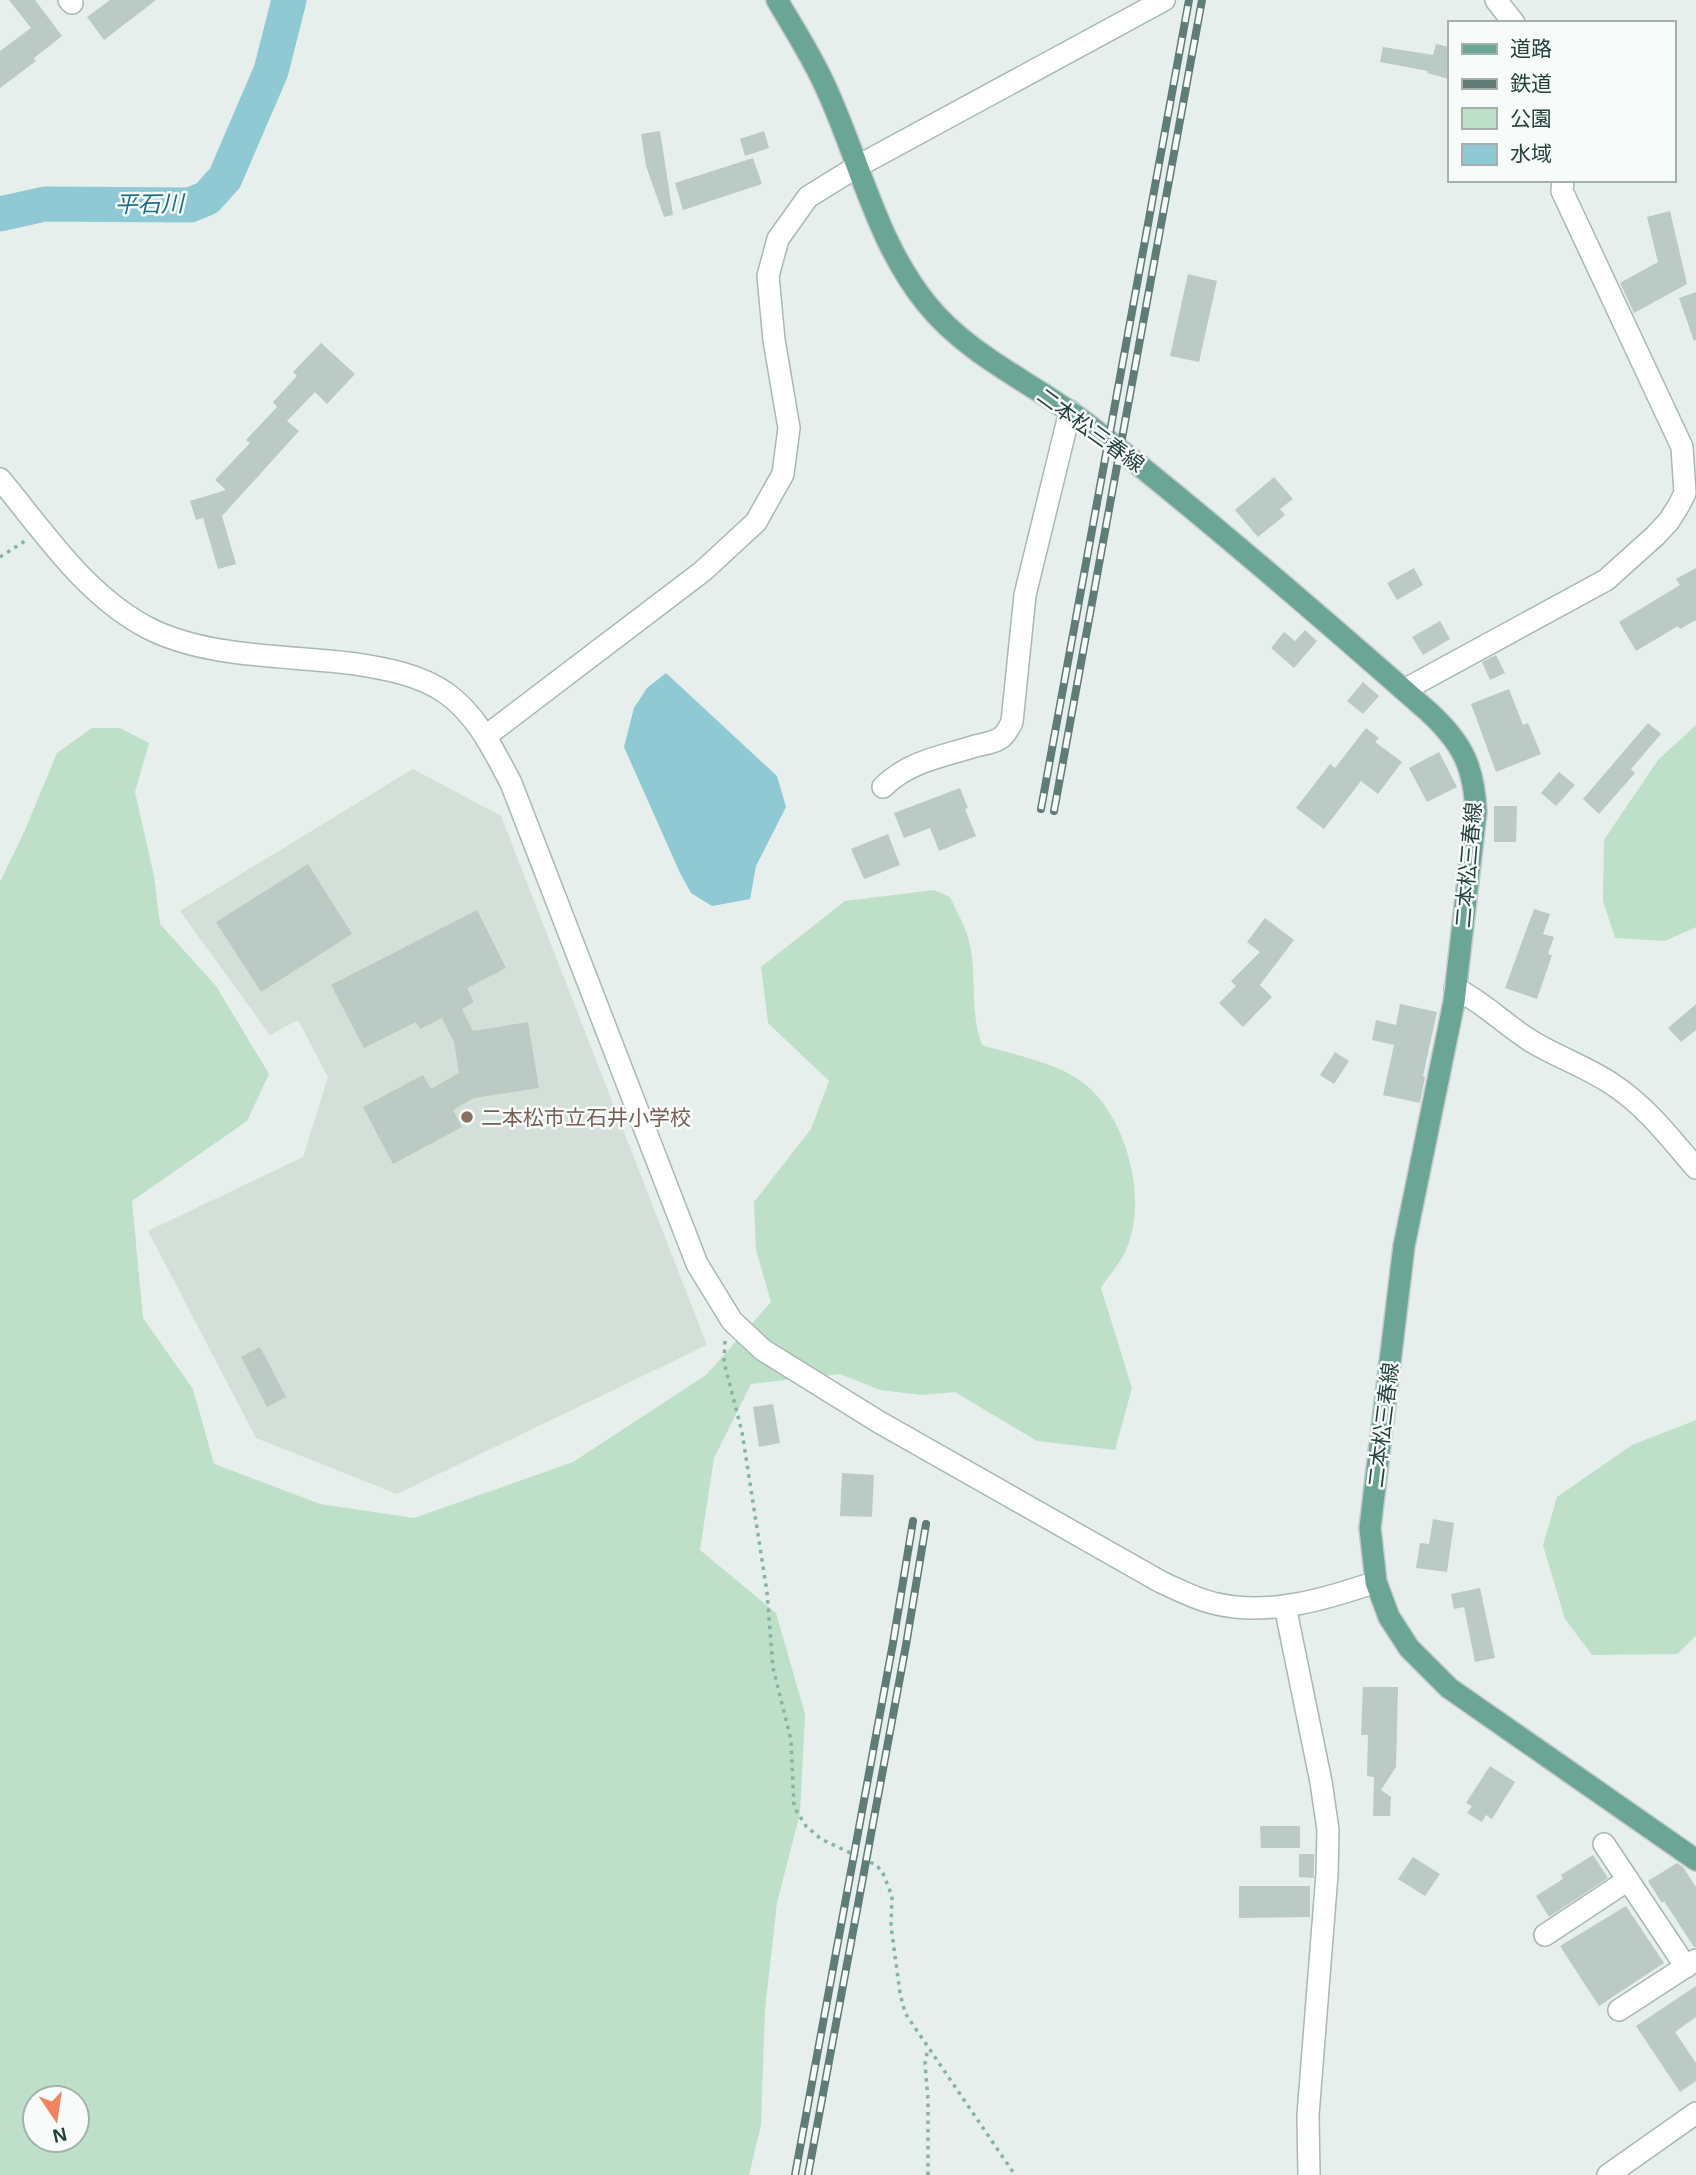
<svg xmlns="http://www.w3.org/2000/svg" width="1696" height="2175" font-family="Helvetica,'Noto Sans JP',sans-serif">
<style>
.built{fill:#d4dfda}
.green{fill:#bfe0c8;fill-rule:evenodd}
.water{fill:#8ec9d4}
.lines{fill:none;stroke-linecap:round;stroke-linejoin:round}
.river{stroke:#8ec9d4;stroke-width:35}
.building{fill:#bbcac4}
.minor-casing{stroke:#a8b8b2;stroke-width:24}
.major-casing{stroke:#c2cac8;stroke-width:24}
.path{stroke:#86b3a5;stroke-width:3.5;stroke-dasharray:3.5 5;stroke-linecap:butt}
.minor{stroke:#fff;stroke-width:21}
.major{stroke:#6aa596;stroke-width:21}
.rail-casing{stroke:#5f7d75;stroke-width:8}
.rail{stroke:#f7fbf9;stroke-width:5;stroke-dasharray:16;stroke-linecap:butt}
.education-dot{fill:#8d6e63;stroke:#f7fbf9;stroke-width:2.5}
.labels{text-anchor:middle;dominant-baseline:central;stroke-width:5;stroke-linejoin:round;paint-order:stroke}
.street-label{font-size:21px;fill:#24423a;stroke:#f7fbf9}
.education-label{font-size:21px;fill:#785e54;stroke:#f7fbf9;text-anchor:start}
.water-label{font-size:23px;font-style:italic;fill:#1c6f80;stroke:#f7fbf9}
</style>
<rect width="100%" height="100%" fill="#e6efeb"/>
<polygon class="built" points="413,769 501,816 707,1345 397,1494 256,1438 148,1231 303,1157 328,1077 298,1020 270,1035 180,911"/>
<g class="green">
<polygon points="1696,725 1696,927 1665,941 1615,938 1603,901 1604,840 1658,760"/>
<path d="M92,728H120L149,743L135,792L154,876L160,924L216,986L269,1074L247,1121L132,1201L143,1318L193,1389L214,1464L320,1504L414,1518L573,1462L706,1375L771,1302L756,1250L754,1202L811,1129L829,1081L768,1023L761,967L845,901L934,890L950,897C956,910 964,924 968,937C978,972 969,1011 982,1045C1014,1055 1060,1063 1086,1085C1128,1120 1149,1203 1125,1252C1119,1265 1108,1276 1101,1288L1132,1388L1115,1450L1037,1441L955,1392L922,1395L880,1390L840,1374L751,1384L714,1458L700,1550L776,1613L805,1714L800,1813L777,1903L765,2009L761,2125L749,2175H0V882L25,830L57,753ZM35,2098H77V2140H35Z"/>
<polygon points="1696,1420 1696,1636 1677,1654 1592,1655 1565,1619 1543,1545 1557,1497 1632,1445"/>
</g>
<polygon class="water" points="666,673 777,776 786,807 756,866 750,899 712,906 691,893 680,873 624,747 634,708 647,688"/>
<g class="lines">
<polyline class="river" points="0,214 45,204 190,205 207,198 225,178 271,71 289,0"/>
</g>
<g class="building">
<polygon points="9,0 35,0 62,36 34,58 36,61 0,88 0,51 31,28"/>
<polygon points="110,0 156,0 104,40 87,17"/>
<polygon points="1436,44 1449,47 1449,79 1427,73 1428,71 1380,62 1383,47 1433,55"/>
<polygon points="660,131 673,215 664,217 646,166 641,134"/>
<polygon points="764,131 769,148 745,156 740,139"/>
<polygon points="753,158 762,184 683,210 675,183"/>
<polygon points="1670,211 1687,284 1634,313 1620,283 1658,262 1647,217"/>
<polygon points="1188,274 1217,281 1199,362 1170,356"/>
<polygon points="1696,292 1696,340 1694,341 1679,298"/>
<polygon points="321,343 355,374 327,404 315,392 287,421 299,431 222,516 236,564 218,569 203,518 196,520 190,501 226,490 215,480 250,443 246,440 277,407 273,402 297,376 293,372"/>
<polygon points="1274,477 1293,499 1280,509 1285,515 1258,537 1235,510"/>
<polygon points="1414,568 1423,585 1397,600 1387,583"/>
<polygon points="1696,568 1696,620 1680,629 1678,626 1636,651 1619,622 1680,585 1676,579"/>
<polygon points="1440,621 1450,639 1423,655 1412,637"/>
<polygon points="1305,630 1317,641 1294,668 1271,648 1284,632 1295,641"/>
<polygon points="1496,655 1505,673 1490,680 1482,662"/>
<polygon points="1363,682 1379,696 1363,714 1347,701"/>
<polygon points="1509,689 1523,725 1528,723 1541,754 1496,772 1471,704"/>
<polygon points="1648,723 1661,734 1631,769 1635,773 1599,814 1583,799"/>
<polygon points="1366,728 1379,738 1375,742 1402,762 1378,794 1361,781 1324,829 1296,808 1330,764 1335,768"/>
<polygon points="1439,752 1457,787 1427,802 1409,768"/>
<polygon points="1559,772 1575,785 1556,806 1541,793"/>
<polygon points="960,788 968,808 965,809 976,836 939,851 930,828 904,838 894,813"/>
<polygon points="1494,806 1517,806 1516,842 1494,842"/>
<polygon points="888,834 900,865 864,879 851,849"/>
<polygon points="308,864 352,934 261,992 216,922"/>
<polygon points="1534,909 1550,914 1543,934 1554,937 1548,954 1552,955 1537,999 1505,988"/>
<polygon points="477,910 506,968 467,988 474,1002 462,1009 473,1031 528,1022 539,1088 474,1098 453,1110 462,1127 393,1164 363,1107 423,1075 431,1089 459,1073 454,1042 442,1018 420,1029 416,1022 364,1048 331,985"/>
<polygon points="1265,918 1294,940 1260,985 1272,997 1243,1027 1219,1003 1236,986 1231,981 1260,952 1247,942"/>
<polygon points="1400,1004 1437,1012 1423,1076 1425,1077 1420,1103 1383,1095 1394,1045 1372,1040 1376,1020 1396,1025"/>
<polygon points="1696,1004 1696,1030 1681,1042 1668,1028"/>
<polygon points="1335,1052 1349,1061 1334,1084 1320,1075"/>
<polygon points="260,1347 286,1397 267,1407 241,1357"/>
<polygon points="773,1404 780,1443 759,1447 753,1407"/>
<polygon points="842,1473 874,1475 872,1517 840,1516"/>
<polygon points="1433,1519 1454,1523 1447,1572 1416,1568 1420,1543 1429,1544"/>
<polygon points="1480,1588 1495,1658 1475,1662 1464,1607 1454,1609 1451,1594"/>
<polygon points="1363,1687 1398,1687 1396,1767 1381,1790 1391,1797 1390,1816 1373,1816 1374,1777 1367,1776 1368,1735 1361,1735"/>
<polygon points="1490,1766 1515,1782 1492,1819 1486,1815 1482,1822 1467,1813 1472,1806 1466,1803"/>
<polygon points="1260,1826 1300,1826 1300,1848 1261,1848"/>
<polygon points="1299,1854 1314,1854 1314,1878 1299,1877"/>
<polygon points="1593,1855 1608,1878 1549,1917 1536,1896 1563,1879 1561,1875"/>
<polygon points="1413,1857 1440,1874 1425,1896 1398,1879"/>
<polygon points="1677,1863 1683,1867 1696,1887 1696,1947 1694,1947 1664,1901 1662,1903 1648,1881"/>
<polygon points="1239,1886 1310,1886 1310,1917 1239,1918"/>
<polygon points="1626,1906 1664,1963 1599,2006 1560,1946"/>
<polygon points="1696,1986 1696,2017 1675,2032 1696,2063 1696,2081 1680,2092 1636,2026"/>
</g>
<g class="lines">
<defs>
<g id="minor">
<polyline points="69,0 72,3"/>
<polyline points="1496,0 1514,23"/>
<path d="M0,479C45,533 85,595 148,628C209,659 290,655 356,664C388,669 420,675 446,693C477,715 494,751 511,783L697,1264L732,1321L763,1350L879,1422L1161,1582C1179,1590 1197,1600 1217,1604C1270,1616 1326,1599 1376,1582"/>
<polyline points="1404,690 1606,580 1655,536 1669,521 1679,505 1685,493 1682,447 1562,191 1563,180"/>
<polyline points="486,736 703,571 756,522 783,474 789,428 774,340 768,276 778,239 808,197 858,166 1164,0"/>
<path d="M883,787C908,762 940,757 972,747C982,744 996,743 1003,736C1007,732 1010,726 1012,722L1025,595L1070,411"/>
<path d="M1455,988C1483,1002 1504,1024 1531,1041C1557,1057 1587,1067 1612,1084C1646,1106 1670,1138 1696,1168"/>
<polyline points="1285,1606 1321,1782 1328,1830 1327,1874 1308,2115 1309,2175"/>
<polyline points="1604,1844 1686,1967"/>
<polyline points="1545,1935 1628,1880"/>
<polyline points="1619,2010 1696,1960"/>
<polyline points="1608,2175 1696,2113"/>
</g>
<path id="major" d="M777,0C794,29 813,58 826,88C859,159 876,241 926,303C970,358 1036,384 1090,426C1207,518 1319,615 1430,713C1463,744 1474,767 1476,812L1454,1002L1404,1246L1370,1528L1376,1582L1389,1617L1409,1648L1449,1688L1696,1860"/>
</defs>
<use href="#minor" class="minor-casing"/>
<use href="#major" class="major-casing"/>
<g class="path">
<polyline points="0,557 25,541"/>
<polyline points="725,1341 724,1362 742,1432 767,1592 773,1668 791,1740 794,1807 806,1826 821,1839 876,1865 882,1871 892,1896 891,1926 900,1993 905,2013 1015,2175"/>
<polyline points="928,2175 928,2099 925,2064 928,2048"/>
</g>
<use href="#minor" class="minor"/>
<use href="#major" class="major"/>
<defs>
<g id="rail">
<polyline points="1041,809 1189,0"/>
<polyline points="1054,811 1202,0"/>
<polyline points="795,2175 893,1643 913,1521"/>
<polyline points="808,2175 906,1645 926,1524"/>
</g>
</defs>
<use href="#rail" class="rail-casing"/>
<use href="#rail" class="rail"/>
</g>
<circle class="education-dot" cx="467" cy="1117" r="7"/>
<g class="labels">
<g class="street-label">
<text transform="translate(1091 430) rotate(36)">二本松三春線</text>
<text transform="translate(1468 865) rotate(-85)">二本松三春線</text>
<text transform="translate(1383 1425) rotate(-83)">二本松三春線</text>
</g>
<g class="education-label">
<text x="481" y="1117">二本松市立石井小学校</text>
</g>
<g class="water-label">
<text transform="translate(149 204) rotate(-1)">平石川</text>
</g>
</g>
<rect x="1448" y="21" width="228" height="161" fill="#f7fbf9" stroke="#a3b1ad" stroke-width="2"/>
<rect x="1462" y="44" width="35" height="10" fill="#6aa596" stroke="#a3b1ad" stroke-width="2"/>
<text x="1510" y="56" font-size="21" fill="#24423a">道路</text>
<rect x="1462" y="79" width="35" height="10" fill="#5f7d75" stroke="#a3b1ad" stroke-width="2"/>
<text x="1510" y="91" font-size="21" fill="#24423a">鉄道</text>
<rect x="1462" y="108" width="35" height="21" fill="#bfe0c8" stroke="#a3b1ad" stroke-width="2"/>
<text x="1510" y="126" font-size="21" fill="#24423a">公園</text>
<rect x="1462" y="144" width="35" height="21" fill="#8ec9d4" stroke="#a3b1ad" stroke-width="2"/>
<text x="1510" y="161" font-size="21" fill="#24423a">水域</text>
<g transform="translate(56 2119) rotate(167)"><circle r="33" fill="#f7fbf9" stroke="#a3b1ad" stroke-width="2"/>
<path d="M0-5L12 26L0 18L-12 26Z" fill="#f4845f"/>
<text y="-10" font-size="19" font-weight="bold" text-anchor="middle" fill="#24423a">N</text>
</g>
</svg>
